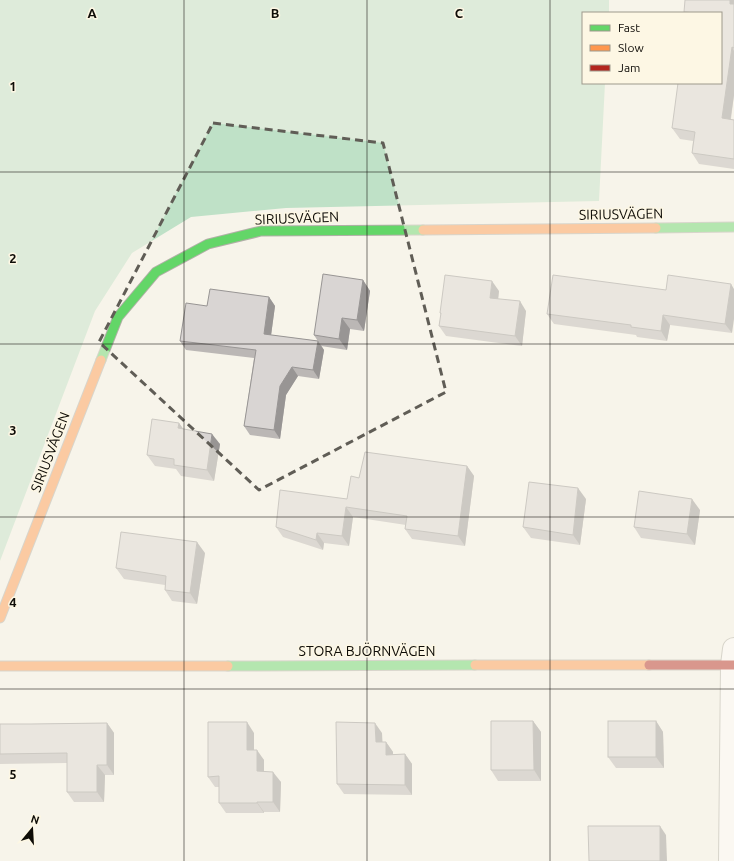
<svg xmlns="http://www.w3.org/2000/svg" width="734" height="861" font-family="Ubuntu,sans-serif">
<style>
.forest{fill:#bfe1c7}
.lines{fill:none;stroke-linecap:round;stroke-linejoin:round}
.street-casing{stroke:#b1afa7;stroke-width:24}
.fast-casing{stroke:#b1afa7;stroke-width:11}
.slow-casing{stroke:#b1afa7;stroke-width:11}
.jam-casing{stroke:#b1afa7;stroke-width:11}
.street{stroke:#fefdfc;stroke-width:22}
.fast{stroke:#63d668;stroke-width:9}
.slow{stroke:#ff974d;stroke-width:9}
.jam{stroke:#b3261e;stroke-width:9}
.wall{fill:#bbb7b5}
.shaded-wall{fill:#989594}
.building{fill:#d9d5d3;stroke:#989594}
.marked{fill:none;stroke:#605d56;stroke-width:3;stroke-dasharray:8 5;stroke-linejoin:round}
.grid{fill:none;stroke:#0e0c07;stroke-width:1;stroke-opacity:0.55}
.labels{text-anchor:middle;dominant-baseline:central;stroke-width:3;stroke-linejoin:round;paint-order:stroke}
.street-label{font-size:14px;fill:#0e0c07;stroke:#fdf7e4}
.grid-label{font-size:13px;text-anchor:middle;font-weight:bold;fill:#0e0c07;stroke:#fdf7e4;stroke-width:3;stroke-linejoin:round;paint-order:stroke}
</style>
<rect width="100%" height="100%" fill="#f7f4ea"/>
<polygon class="forest" points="0,0 609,0 609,13 583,13 583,83 605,83 599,201 286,208 191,217 132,253 95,311 0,561"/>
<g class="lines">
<defs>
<polyline id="street" points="730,861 732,665 734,649"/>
<g id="fast">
<polyline points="656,228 734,227"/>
<polyline points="101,360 118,317 156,272 208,244 261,231 423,230"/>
<polyline points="228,666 475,665"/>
</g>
<g id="slow">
<polyline points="423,230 656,228"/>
<polyline points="0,618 101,360"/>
<polyline points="475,665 649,665"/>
<polyline points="0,666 228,666"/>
</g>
<polyline id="jam" points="649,665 734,665"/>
</defs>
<use href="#street" class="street-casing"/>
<use href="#fast" class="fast-casing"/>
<use href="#slow" class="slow-casing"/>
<use href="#jam" class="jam-casing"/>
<use href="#street" class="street"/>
<use href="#fast" class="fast"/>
<use href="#slow" class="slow"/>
<use href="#jam" class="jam"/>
</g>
<g class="wall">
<polygon points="734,0 734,95 731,119 734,120 734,169 699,164 692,153 693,141 680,139 672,128 721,83 721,13 685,13 684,12"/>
<polygon points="363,280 370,291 364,331 350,329 347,350 321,346 314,335"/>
<polygon points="731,284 732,333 670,325 667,341 637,337 636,335 554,324 547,314 666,290"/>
<polygon points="499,291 498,299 526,311 522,346 446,336 439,326 441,315 440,313"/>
<polygon points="269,297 275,306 271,335 318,341 324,350 319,379 298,376 286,395 280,439 250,435 244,426 254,358 186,350 180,341 207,306"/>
<polygon points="179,423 183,429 220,444 214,481 181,476 176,469 155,466 147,455"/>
<polygon points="467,466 474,476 465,546 412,539 405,529 406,525 353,517 349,546 324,543 323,550 283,537 276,527 347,499 359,478"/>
<polygon points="586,499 580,545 531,538 523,527"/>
<polygon points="700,510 695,545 641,538 634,527"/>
<polygon points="205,553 197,604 172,601 165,590 165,585 124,579 116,568"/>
<polygon points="533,721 541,732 541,781 498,781 491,770"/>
<polygon points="656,721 663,732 664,768 616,768 608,757"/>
<polygon points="107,723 114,733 114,775 105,775 104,802 74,802 67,792 67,763 0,764 0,724 31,724"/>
<polygon points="254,733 254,750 264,760 264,771 281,782 280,812 264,812 264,813 226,813 219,803 219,787 215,787 208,777"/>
<polygon points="382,733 382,742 386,742 393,752 393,754 405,754 412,764 412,795 344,794 337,784"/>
</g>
<g class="shaded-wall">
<polygon points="730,0 734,0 734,10 730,4"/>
<polygon points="732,47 734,51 734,95 729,129 722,118"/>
<polygon points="363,280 370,291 364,331 357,320"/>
<polygon points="492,281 499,291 497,308 490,298"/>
<polygon points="731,284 734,289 734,319 732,333 725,324"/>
<polygon points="269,297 275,306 270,343 264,334"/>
<polygon points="520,301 526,311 522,346 515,336"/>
<polygon points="663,315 670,325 667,341 661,331"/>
<polygon points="342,318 350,329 347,350 339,339"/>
<polygon points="318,341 324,350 319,379 313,370"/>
<polygon points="292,367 298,376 286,395 280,439 274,430 280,386"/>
<polygon points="179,423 187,434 178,428"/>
<polygon points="212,434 220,444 214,481 207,470"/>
<polygon points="467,466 474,476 465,546 458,536"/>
<polygon points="578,488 586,499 580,545 573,535"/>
<polygon points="692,499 700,510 695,545 687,534"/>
<polygon points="346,507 353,517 349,546 342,536"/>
<polygon points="317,533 324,543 323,550 316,540"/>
<polygon points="197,542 205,553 197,604 190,593"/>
<polygon points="533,721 541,732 541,781 534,770"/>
<polygon points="656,721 663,732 664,768 656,757"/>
<polygon points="247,722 254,733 254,760 247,750"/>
<polygon points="107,723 114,733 114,775 107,765"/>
<polygon points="375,723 382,733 383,752 376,742"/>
<polygon points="386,742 393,752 393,765 386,755"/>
<polygon points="257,750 264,760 264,782 257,771"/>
<polygon points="405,754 412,764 412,795 405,785"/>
<polygon points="97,765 105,775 104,802 97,792"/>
<polygon points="273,772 281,782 280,812 273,802"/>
<polygon points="257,802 264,812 264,813 257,803"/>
<polygon points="660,826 666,835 667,861 660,861"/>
</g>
<g class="building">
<polygon points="685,0 730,0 730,4 734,4 734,48 732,47 722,118 734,120 734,159 692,153 695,132 672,128 678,83 721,83 721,13 696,13 684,12"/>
<polygon points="323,274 363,280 357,320 342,318 339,339 314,335"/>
<polygon points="445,275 492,281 490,298 520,301 515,336 439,326 441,313 440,313"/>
<polygon points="553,275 666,290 668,275 731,284 725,324 663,315 661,331 631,327 631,325 547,314"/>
<polygon points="210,289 269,297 264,334 318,341 313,370 292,367 280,386 274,430 244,426 256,350 180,341 186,303 207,306"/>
<polygon points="152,419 179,423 178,428 212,434 207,470 174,465 174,459 147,455"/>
<polygon points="365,452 467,466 458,536 405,529 407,516 346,507 342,536 317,533 316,540 276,527 280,490 347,499 351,476 359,478"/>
<polygon points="529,482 578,488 573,535 523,527"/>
<polygon points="639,491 692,499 687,534 634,527"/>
<polygon points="121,532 197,542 190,593 165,590 166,576 116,568"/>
<polygon points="491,721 533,721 534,770 491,770"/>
<rect x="608" y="721" width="48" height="36"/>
<polygon points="208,722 247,722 247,750 257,750 257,771 273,772 273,802 257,802 257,803 219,803 219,776 208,777"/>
<polygon points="336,722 375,723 376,742 386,742 386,755 405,754 405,785 337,784"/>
<polygon points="107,723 107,765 97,765 97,792 67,792 67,753 0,754 0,724 31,724"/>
<polygon points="588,826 660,826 660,861 589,861"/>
</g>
<path d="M0 0H734V861H0ZM213,123L383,143L446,392L259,490L99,342Z" fill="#f7f4ea" fill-opacity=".55" fill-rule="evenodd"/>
<path class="marked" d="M213,123L383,143L446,392L259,490L99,342Z"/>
<path class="grid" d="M184,0V861M367,0V861M550,0V861M0,172H734M0,344H734M0,517H734M0,689H734"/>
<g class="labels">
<g class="street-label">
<text transform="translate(621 214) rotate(-1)">SIRIUSVÄGEN</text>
<text transform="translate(297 218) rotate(-2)">SIRIUSVÄGEN</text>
<text transform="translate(50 452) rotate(-69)">SIRIUSVÄGEN</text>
<text x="367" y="651">STORA BJÖRNVÄGEN</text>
</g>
</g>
<g class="grid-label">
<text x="92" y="18">A</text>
<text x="275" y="18">B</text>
<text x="459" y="18">C</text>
<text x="13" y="91">1</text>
<text x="13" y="263">2</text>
<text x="13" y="435">3</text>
<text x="13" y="607">4</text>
<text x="13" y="779">5</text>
</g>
<rect x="582" y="12" width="140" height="72" fill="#fdf7e4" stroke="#9d998c"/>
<rect x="590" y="25" width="20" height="6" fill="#63d668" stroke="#9d998c"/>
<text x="618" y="32" font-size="12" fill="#0e0c07">Fast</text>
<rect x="590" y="45" width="20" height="6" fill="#ff974d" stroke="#9d998c"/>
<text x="618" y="52" font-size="12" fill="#0e0c07">Slow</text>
<rect x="590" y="65" width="20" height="6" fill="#b3261e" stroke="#9d998c"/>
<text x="618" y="72" font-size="12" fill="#0e0c07">Jam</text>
<g transform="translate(32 829) rotate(18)" stroke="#fdf7e4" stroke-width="3" paint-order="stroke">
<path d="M0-3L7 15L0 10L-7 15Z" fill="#0e0c07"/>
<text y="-6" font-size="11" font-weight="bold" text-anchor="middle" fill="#0e0c07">N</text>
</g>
</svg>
